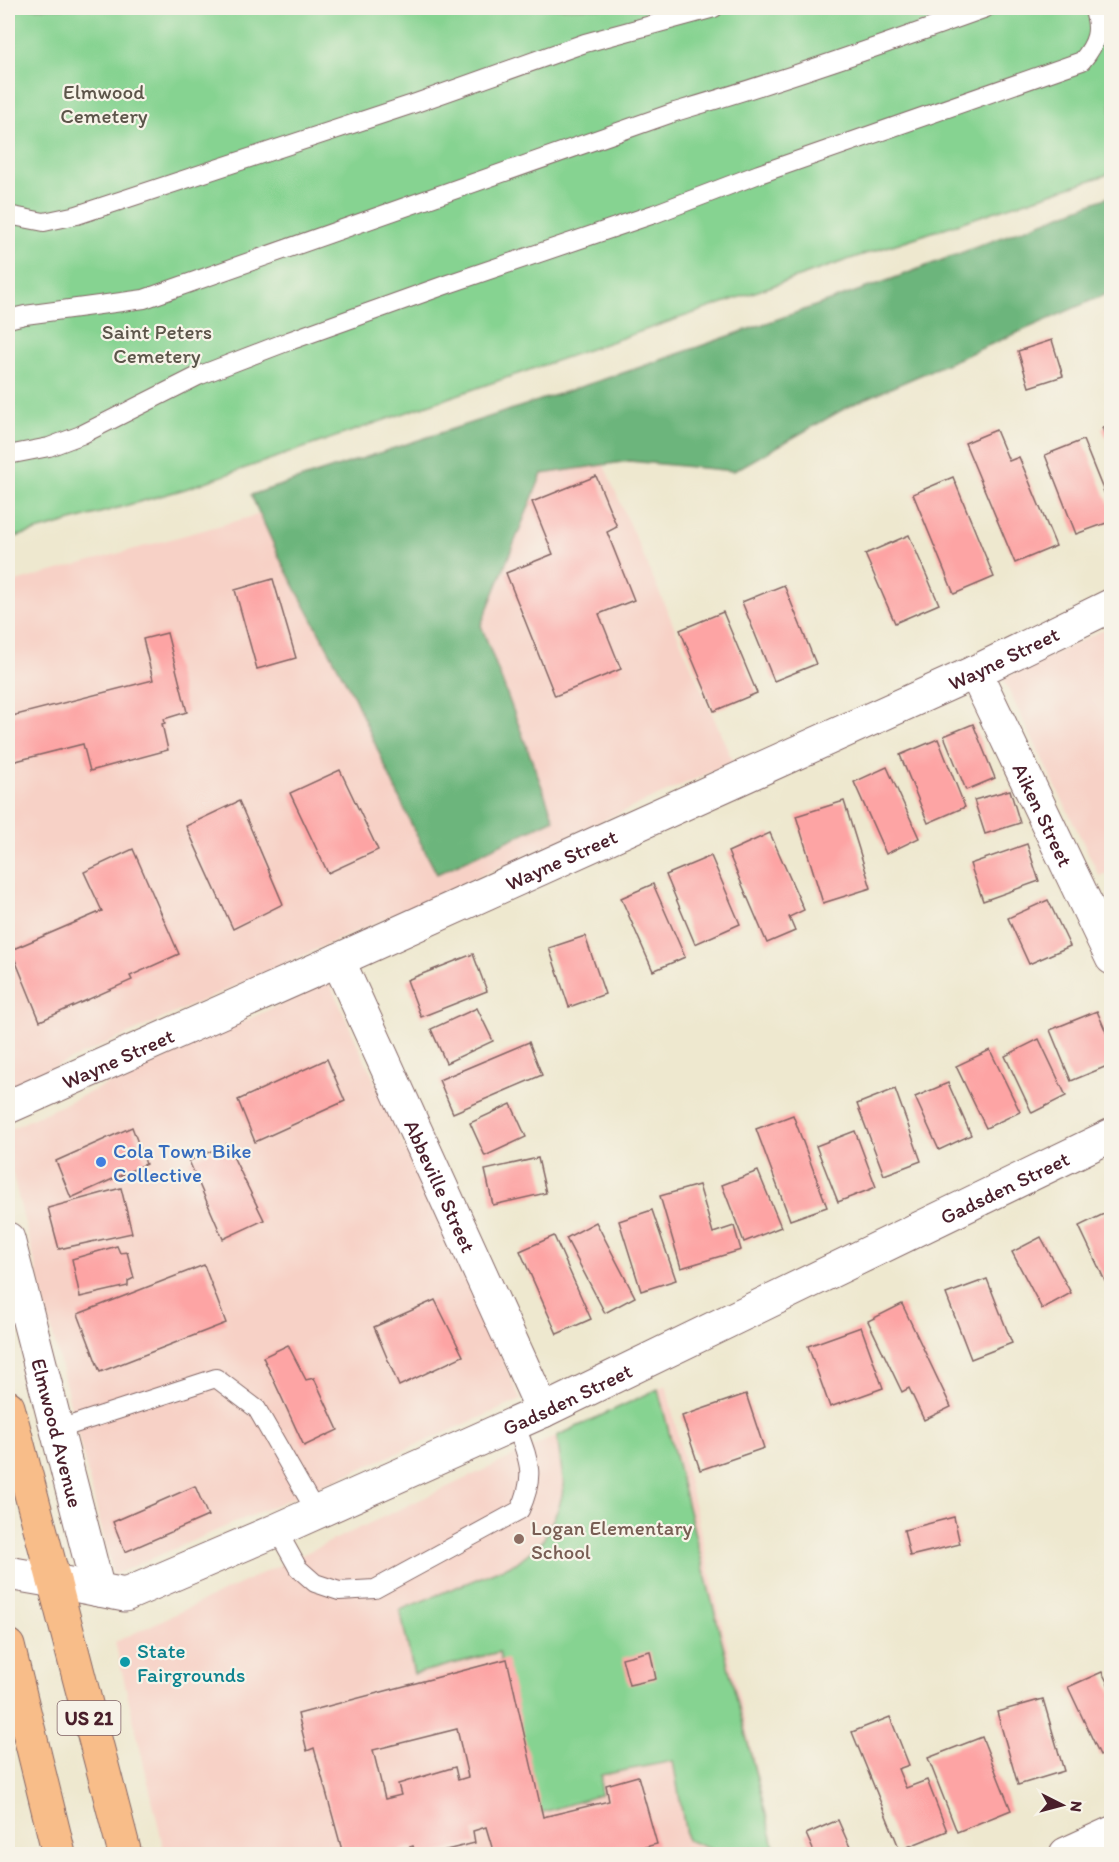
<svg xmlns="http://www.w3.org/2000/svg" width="1119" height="1862" font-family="Itim,sans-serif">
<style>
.built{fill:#f7d1c6}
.green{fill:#86d391;stroke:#68795e;stroke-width:1.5}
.forest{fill:#6cb57b;stroke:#5b6a53;stroke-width:1.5}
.building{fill:#fda4a4;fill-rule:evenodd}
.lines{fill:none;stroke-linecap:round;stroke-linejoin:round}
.service-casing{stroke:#836564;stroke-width:20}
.minor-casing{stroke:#836564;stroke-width:35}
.tertiary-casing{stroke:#836564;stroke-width:35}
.trunk-casing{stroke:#836564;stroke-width:35}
.motorway-casing{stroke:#836564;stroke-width:35}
.service{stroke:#fff;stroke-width:18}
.minor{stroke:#fff;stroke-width:33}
.tertiary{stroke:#fff;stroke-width:33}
.trunk{stroke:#f8bd89;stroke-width:33}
.motorway{stroke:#f8bd89;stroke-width:33}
.shop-dot{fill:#3f7fe0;stroke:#f7f3e8;stroke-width:2}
.education-dot{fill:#8d6e63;stroke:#f7f3e8;stroke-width:2}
.culture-dot{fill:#0f9aa8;stroke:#f7f3e8;stroke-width:2}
.labels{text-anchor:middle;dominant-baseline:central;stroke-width:4.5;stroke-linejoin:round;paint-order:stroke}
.shield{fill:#f7f3e8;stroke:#7e5f64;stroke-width:1.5}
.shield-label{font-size:20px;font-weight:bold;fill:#4a1f2b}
.park-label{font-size:21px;fill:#5c554a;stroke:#f7f3e8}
.street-label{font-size:21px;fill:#4a1f2b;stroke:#f7f3e8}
.shop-label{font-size:21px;fill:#366cbe;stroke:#f7f3e8;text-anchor:start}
.education-label{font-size:21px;fill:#785e54;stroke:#f7f3e8;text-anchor:start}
.culture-label{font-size:21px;fill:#0d838f;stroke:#f7f3e8;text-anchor:start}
</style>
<rect width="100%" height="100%" fill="#f7f3e8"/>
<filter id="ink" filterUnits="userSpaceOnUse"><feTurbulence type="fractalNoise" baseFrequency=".0167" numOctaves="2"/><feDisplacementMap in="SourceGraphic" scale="12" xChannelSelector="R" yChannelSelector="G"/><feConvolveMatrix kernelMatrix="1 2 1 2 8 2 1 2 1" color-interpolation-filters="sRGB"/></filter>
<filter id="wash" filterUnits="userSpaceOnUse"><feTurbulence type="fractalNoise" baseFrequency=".008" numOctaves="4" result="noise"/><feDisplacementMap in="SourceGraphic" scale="24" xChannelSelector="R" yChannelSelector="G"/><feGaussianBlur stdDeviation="1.35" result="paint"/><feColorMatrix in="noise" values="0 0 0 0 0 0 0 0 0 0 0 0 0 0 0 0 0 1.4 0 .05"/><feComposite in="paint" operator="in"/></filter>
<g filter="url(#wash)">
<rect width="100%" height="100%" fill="#eee8cf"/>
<g class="built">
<polygon points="586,424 733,762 8,1088 8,584"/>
<polygon points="1111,626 1112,872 1100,877 1003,679"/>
<polygon points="329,982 521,1400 113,1575 8,1156 8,1130"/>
<polygon points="666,1385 776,1854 165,1854 115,1642"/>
</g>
<g class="green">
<polygon points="8,8 1111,8 1111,171 1106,175 856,257 185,489 8,539"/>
<polygon points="658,1389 776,1854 723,1854 687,1840 673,1761 601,1775 600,1795 534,1815 499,1652 414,1674 400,1610 516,1563 542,1542 559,1507 564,1487 557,1436"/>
</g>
<polygon class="forest" points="1111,196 1111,292 849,406 734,471 629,461 542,474 481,625 554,819 437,874 413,828 353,695 282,563 251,495 638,368 892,279"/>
<g id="blocks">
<g class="building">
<polygon points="1052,340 1063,376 1029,387 1018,351"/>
<polygon points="1112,424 1112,449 1102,428"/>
<polygon points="996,430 1009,461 1019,457 1056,546 1015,563 965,443"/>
<polygon points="1083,440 1112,512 1112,521 1076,534 1045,455"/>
<polygon points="596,476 617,527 607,532 634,600 599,614 621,669 555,696 506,573 553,554 532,502"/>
<polygon points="953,477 994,577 954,594 913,494"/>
<polygon points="909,535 939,604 895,623 865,554"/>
<polygon points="273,579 296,658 257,669 235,590"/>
<polygon points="784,585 816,664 774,681 742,602"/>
<polygon points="723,612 757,693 714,711 680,630"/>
<polygon points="167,633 187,712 164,719 165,723 162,724 168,750 90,771 83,744 8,763 8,717 153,680 143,639"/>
<polygon points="973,724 995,778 966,790 944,736"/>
<polygon points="938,739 965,807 928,823 900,755"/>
<polygon points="887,767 919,838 886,854 854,782"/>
<polygon points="340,770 378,850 328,873 290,793"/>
<polygon points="1010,790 1020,823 985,834 974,800"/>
<polygon points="239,801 283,904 233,929 186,826"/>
<polygon points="844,801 871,888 823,903 796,816"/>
<polygon points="770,833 804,910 789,917 795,931 767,943 728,852"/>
<polygon points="1027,844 1039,881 983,901 970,864"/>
<polygon points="133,849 179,954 130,976 132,980 40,1021 11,950 102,911 84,872"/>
<polygon points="711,856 740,924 695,944 666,875"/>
<polygon points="653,884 685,957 653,971 621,898"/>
<polygon points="1048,900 1070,946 1029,964 1008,918"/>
<polygon points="585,936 605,994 569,1007 549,948"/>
<polygon points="473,954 487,991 421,1017 407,980"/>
<polygon points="477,1008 493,1041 446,1063 431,1029"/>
<polygon points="1097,1011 1112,1046 1112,1064 1071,1081 1050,1030"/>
<polygon points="1039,1039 1066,1096 1032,1113 1005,1056"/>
<polygon points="529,1042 542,1075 453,1113 439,1080"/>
<polygon points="990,1050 1020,1112 986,1128 956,1066"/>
<polygon points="327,1059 345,1101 255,1142 238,1100"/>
<polygon points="948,1083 971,1135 939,1150 915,1097"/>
<polygon points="895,1089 921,1161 884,1175 857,1104"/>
<polygon points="511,1104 526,1137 485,1156 470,1123"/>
<polygon points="793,1115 827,1207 790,1220 756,1129"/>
<polygon points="132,1127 146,1164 71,1198 56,1161"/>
<polygon points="855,1131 876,1187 838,1202 816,1146"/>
<polygon points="227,1144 264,1220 223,1239 189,1161"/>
<polygon points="538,1158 546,1193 493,1205 485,1170"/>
<polygon points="758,1171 781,1227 744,1242 722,1185"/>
<polygon points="699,1185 713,1233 734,1226 741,1250 681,1268 660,1196"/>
<polygon points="121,1188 132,1233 59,1249 48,1208"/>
<polygon points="652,1210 676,1280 641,1291 619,1221"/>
<polygon points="1112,1210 1112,1278 1105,1281 1079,1226"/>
<polygon points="596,1222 635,1297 605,1313 566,1238"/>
<polygon points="554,1236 591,1319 557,1334 520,1251"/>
<polygon points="1041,1237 1071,1293 1042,1309 1012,1252"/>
<polygon points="117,1246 120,1253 127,1252 134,1278 128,1281 128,1286 80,1297 72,1259"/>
<polygon points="204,1265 226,1323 100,1372 78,1314"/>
<polygon points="987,1279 1012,1343 971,1359 946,1294"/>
<polygon points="435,1300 463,1356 399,1386 374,1327"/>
<polygon points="902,1304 951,1407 924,1420 909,1388 902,1392 868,1321"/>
<polygon points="861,1327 883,1388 830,1407 808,1346"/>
<polygon points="288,1345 306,1380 314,1378 338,1430 304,1446 263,1357"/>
<polygon points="746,1394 764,1448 700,1470 682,1416"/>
<polygon points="195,1486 208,1516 125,1552 113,1522"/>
<polygon points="954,1517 960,1544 910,1556 904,1530"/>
<polygon points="650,1651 656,1679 629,1685 622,1658"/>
<path d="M507,1659L543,1817L609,1801L606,1785L638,1776L657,1844L618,1854H494L486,1827L473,1831L475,1843L430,1854H416L413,1846L399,1851L400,1854H343L314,1748L307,1751L298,1714ZM457,1729L468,1777L458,1780L455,1767L398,1784L401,1795L385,1799L373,1750Z"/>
<polygon points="1102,1672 1112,1692 1112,1749 1100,1755 1068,1687"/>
<polygon points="1043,1699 1064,1771 1018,1785 997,1712"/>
<polygon points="890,1717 909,1765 898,1769 906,1788 927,1780 947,1831 900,1850 852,1732"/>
<polygon points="982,1737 1011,1810 957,1832 928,1758"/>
<polygon points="838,1820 853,1854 815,1854 806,1834"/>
</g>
</g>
</g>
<g filter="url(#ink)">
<use href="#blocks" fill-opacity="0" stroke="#836564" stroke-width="1.5"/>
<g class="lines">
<defs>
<g id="service">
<polyline points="8,215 44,222 77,215 413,104 585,43 714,8"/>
<path d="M8,319L25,315L144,299L675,112C781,81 883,45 986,8"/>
<path d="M8,455L49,447L81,435L198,376L289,341L448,284L654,214L759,174L1082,61C1097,43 1101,30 1093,8"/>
<polyline points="56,1430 216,1378 257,1409 316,1512"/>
<path d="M277,1530L298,1568L315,1583L339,1591L375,1589L520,1510C537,1473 528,1459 515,1423"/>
</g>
<g id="minor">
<path id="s1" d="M975,672L1112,958"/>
<path id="s2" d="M338,960L543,1411"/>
<path id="s3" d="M8,1107L338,960L975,672L1112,605"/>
<path id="s4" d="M8,1239L98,1590"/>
<path id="s5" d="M54,1581L125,1595L277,1530L543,1411L1112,1135"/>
<polyline points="1066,1854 1112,1833"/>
</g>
<polyline id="tertiary" points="8,1573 54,1581"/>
<g id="trunk">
<polyline points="54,1581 125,1854"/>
<polyline points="8,1646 59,1854"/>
</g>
<polyline id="motorway" points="8,1407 54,1581"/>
</defs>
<use href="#service" class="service-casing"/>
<use href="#minor" class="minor-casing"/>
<use href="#tertiary" class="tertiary-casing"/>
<use href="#trunk" class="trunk-casing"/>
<use href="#motorway" class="motorway-casing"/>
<use href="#service" class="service"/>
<use href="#minor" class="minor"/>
<use href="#tertiary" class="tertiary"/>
<use href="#trunk" class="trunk"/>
<use href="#motorway" class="motorway"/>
</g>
</g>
<circle class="shop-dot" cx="101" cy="1162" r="6"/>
<circle class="education-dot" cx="519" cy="1539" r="6"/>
<circle class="culture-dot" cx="125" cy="1662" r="6"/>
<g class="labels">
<rect class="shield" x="57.5" y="1701" width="63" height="34" rx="4.5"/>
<g class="shield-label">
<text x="89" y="1718">US 21</text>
</g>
<g class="park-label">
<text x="104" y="91">Elmwood<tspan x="104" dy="24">Cemetery</tspan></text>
<text x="157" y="331">Saint Peters<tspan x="157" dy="24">Cemetery</tspan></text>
</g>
<g class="street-label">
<text stroke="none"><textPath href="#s3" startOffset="1092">Wayne Street</textPath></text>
<text stroke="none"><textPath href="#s1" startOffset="158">Aiken Street</textPath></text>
<text stroke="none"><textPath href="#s3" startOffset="606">Wayne Street</textPath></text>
<text stroke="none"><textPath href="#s3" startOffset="120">Wayne Street</textPath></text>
<text stroke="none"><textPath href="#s2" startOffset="248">Abbeville Street</textPath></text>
<text stroke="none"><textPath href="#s5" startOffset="1042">Gadsden Street</textPath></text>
<text stroke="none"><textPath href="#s5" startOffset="556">Gadsden Street</textPath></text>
<text stroke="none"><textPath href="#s4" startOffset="200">Elmwood Avenue</textPath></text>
</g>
<g class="shop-label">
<text x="113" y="1150">Cola Town Bike<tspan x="113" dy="24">Collective</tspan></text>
</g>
<g class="education-label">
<text x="531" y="1527">Logan Elementary<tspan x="531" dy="24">School</tspan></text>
</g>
<g class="culture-label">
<text x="137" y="1650">State<tspan x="137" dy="24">Fairgrounds</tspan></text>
</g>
</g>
<rect width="1119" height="1862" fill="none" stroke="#f7f3e8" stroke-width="30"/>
<g transform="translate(1062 1805) rotate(96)" stroke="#f7f3e8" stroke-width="4.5" paint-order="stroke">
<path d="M0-4.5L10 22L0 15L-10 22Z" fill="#4a1f2b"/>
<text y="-9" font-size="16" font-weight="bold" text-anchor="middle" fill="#4a1f2b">N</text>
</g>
</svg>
